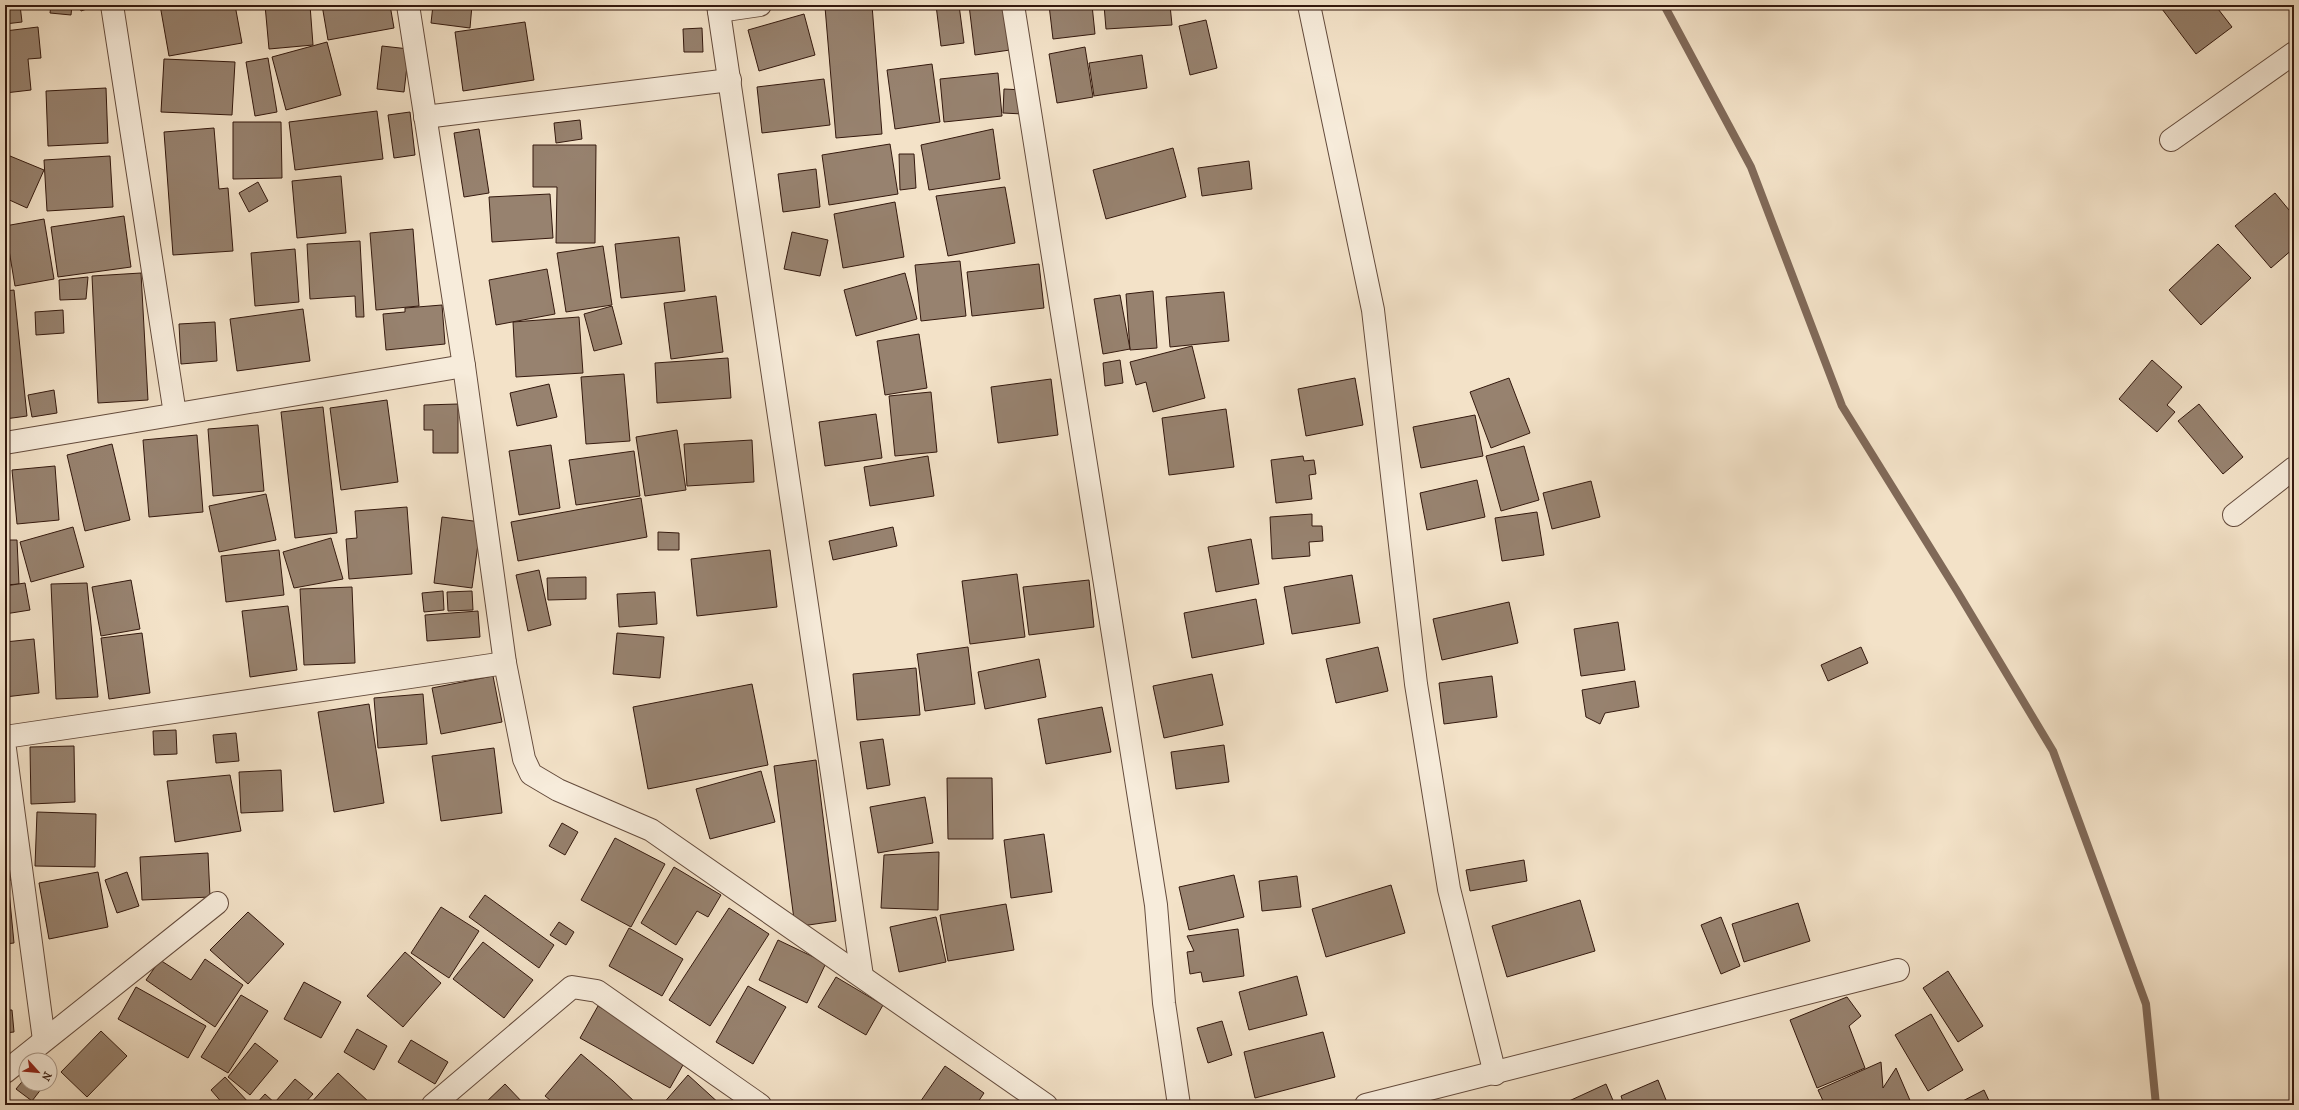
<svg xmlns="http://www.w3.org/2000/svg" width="2299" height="1110" font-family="'IM FELL French Canon',serif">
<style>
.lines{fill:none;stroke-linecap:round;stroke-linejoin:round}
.stream{stroke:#806958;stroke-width:8}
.building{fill:#97826f;stroke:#34190e}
.minor-casing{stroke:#644b3c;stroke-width:24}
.minor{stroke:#f7ecdb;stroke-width:22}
</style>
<rect width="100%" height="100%" fill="#f3e2c8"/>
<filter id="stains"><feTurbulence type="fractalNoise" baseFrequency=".005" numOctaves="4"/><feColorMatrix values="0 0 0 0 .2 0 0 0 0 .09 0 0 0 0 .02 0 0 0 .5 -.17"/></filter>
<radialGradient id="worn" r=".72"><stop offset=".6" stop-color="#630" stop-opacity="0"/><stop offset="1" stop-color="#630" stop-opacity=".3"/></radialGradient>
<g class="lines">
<polyline class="stream" points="1664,5 1751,167 1842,406 1957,591 2053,751 2146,1004 2156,1105"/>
</g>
<g class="building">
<polygon points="5,5 20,5 22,22 5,24"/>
<polygon points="51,5 72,5 71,15 50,13"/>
<polygon points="79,5 98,5 81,11"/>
<polygon points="160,5 235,5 242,43 169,56"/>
<polygon points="265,5 310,5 313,45 269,49"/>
<polygon points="322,5 390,5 394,28 328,40"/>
<polygon points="433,5 472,5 470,28 431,23"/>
<polygon points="846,5 872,5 882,134 836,138 825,7"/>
<polygon points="936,5 959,5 964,43 941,46"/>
<polygon points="969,5 1005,5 1010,50 975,55"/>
<polygon points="1049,5 1092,5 1095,34 1053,39"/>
<polygon points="1104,5 1170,5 1172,25 1106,29"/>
<polygon points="2159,5 2215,5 2232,27 2196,54"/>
<polygon points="804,14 815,55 759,71 748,30"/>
<polygon points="1206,20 1217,68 1190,75 1179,26"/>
<polygon points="525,22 534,80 463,91 455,32"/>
<polygon points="38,27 41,58 28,59 31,90 5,93 5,31"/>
<polygon points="702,28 703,52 684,52 683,29"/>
<polygon points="327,42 341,95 286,110 272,57"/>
<polygon points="382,46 409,49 404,92 377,89"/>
<polygon points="1085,47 1093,97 1057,103 1049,54"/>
<polygon points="1142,55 1147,88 1094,96 1089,63"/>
<polygon points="268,58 277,112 255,116 246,62"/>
<polygon points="164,59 235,62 232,115 161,112"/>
<polygon points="932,64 940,122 895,129 887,70"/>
<polygon points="998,73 1002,116 944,122 940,79"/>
<polygon points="824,79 830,125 762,133 757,87"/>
<polygon points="106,88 108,143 48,146 46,91"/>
<polygon points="1004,89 1024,90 1023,114 1003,113"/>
<polygon points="377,111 383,159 295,170 289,122"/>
<polygon points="410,112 415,155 394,158 388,115"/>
<polygon points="580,120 582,139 556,143 554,123"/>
<polygon points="233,122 281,122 282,178 233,179"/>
<polygon points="214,128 219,189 228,188 233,251 173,255 164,132"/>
<polygon points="479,129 489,193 464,197 454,133"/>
<polygon points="993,129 1000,179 929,190 921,145"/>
<polygon points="890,144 898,194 829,205 822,155"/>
<polygon points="533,145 596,145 595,243 556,243 557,187 533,187"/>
<polygon points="1173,148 1186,197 1106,219 1093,170"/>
<polygon points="899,154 914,154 916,188 900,190"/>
<polygon points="10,156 44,170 27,208 5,198 5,167"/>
<polygon points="110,156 113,207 47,211 44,160"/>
<polygon points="1249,161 1252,189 1202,196 1198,168"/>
<polygon points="816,169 820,207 783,212 778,174"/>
<polygon points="341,176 346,233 297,238 292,181"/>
<polygon points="258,182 268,201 249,212 239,193"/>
<polygon points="1005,187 1015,243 948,256 936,196"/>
<polygon points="2275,193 2294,216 2294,248 2271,268 2235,226"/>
<polygon points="550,194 553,238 492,242 489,197"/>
<polygon points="895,202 904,257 843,268 834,214"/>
<polygon points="124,216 131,267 58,277 51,227"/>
<polygon points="44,219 54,279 15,286 5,226"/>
<polygon points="413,229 419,306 376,310 370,233"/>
<polygon points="792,232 828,240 820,276 784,269"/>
<polygon points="679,237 685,291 621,298 615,244"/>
<polygon points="360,241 364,317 356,317 355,296 310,299 307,244"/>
<polygon points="2218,244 2251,278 2201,325 2169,290"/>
<polygon points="603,246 612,305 566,312 557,253"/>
<polygon points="295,249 299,302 255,306 251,253"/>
<polygon points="960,261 966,316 921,321 915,265"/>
<polygon points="1039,264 1044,308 972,316 967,272"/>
<polygon points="547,269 555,314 496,325 489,280"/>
<polygon points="141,273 148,400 98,403 92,276"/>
<polygon points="905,273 917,319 856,336 844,290"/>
<polygon points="88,277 86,299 60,300 59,280"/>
<polygon points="14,290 27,416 5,419 5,291"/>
<polygon points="1153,291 1157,348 1130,350 1126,294"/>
<polygon points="1224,292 1229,341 1170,347 1166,297"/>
<polygon points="1120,295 1130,349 1103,354 1094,299"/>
<polygon points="716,296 723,352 671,359 664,303"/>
<polygon points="442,305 445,344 386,350 383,314 405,312 405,308"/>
<polygon points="612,306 622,344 594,351 584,314"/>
<polygon points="303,309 310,361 237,371 230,319"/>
<polygon points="63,310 64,333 36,335 35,312"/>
<polygon points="579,317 583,373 516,377 513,322"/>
<polygon points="215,322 217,361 181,364 179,324"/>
<polygon points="919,334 927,388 885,395 877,341"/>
<polygon points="1192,346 1205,398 1153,412 1146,382 1136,385 1130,362"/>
<polygon points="728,358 731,398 657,403 655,363"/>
<polygon points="1120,360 1123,383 1105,386 1103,363"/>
<polygon points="2152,360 2182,387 2167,405 2175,412 2157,432 2119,399"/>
<polygon points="624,374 630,441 586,444 581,377"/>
<polygon points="1355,378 1363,425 1306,436 1298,389"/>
<polygon points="1509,378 1530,433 1491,448 1470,392"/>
<polygon points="1051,379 1058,435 998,443 991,387"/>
<polygon points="549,384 557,417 517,426 510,393"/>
<polygon points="54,390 57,413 32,417 28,395"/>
<polygon points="931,392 937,452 895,456 889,396"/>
<polygon points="387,400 398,482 341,490 330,408"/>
<polygon points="458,404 458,453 433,453 433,430 424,430 424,405"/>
<polygon points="2199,404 2243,457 2223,474 2178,421"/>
<polygon points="323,407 337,533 295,538 281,412"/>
<polygon points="1226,409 1234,467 1169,475 1162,418"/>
<polygon points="876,414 882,458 825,466 819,422"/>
<polygon points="1475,415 1483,456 1421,468 1413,427"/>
<polygon points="258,425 264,491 213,496 208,429"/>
<polygon points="677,430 686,490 645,496 636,437"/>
<polygon points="197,435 203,512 149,517 143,440"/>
<polygon points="752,440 754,482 687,486 684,444"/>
<polygon points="112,444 130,520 85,531 67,455"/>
<polygon points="551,445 560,508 519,515 509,451"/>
<polygon points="1524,446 1539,500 1501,511 1486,456"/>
<polygon points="634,451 640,496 576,505 569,460"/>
<polygon points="928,456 934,496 870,506 864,467"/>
<polygon points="1303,456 1304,461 1314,460 1316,474 1309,475 1312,499 1276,503 1271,460"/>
<polygon points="55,466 59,520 17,524 12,470"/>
<polygon points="1477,480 1485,517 1427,530 1420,493"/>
<polygon points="1591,481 1600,517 1552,529 1543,493"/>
<polygon points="266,494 276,540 219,552 209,506"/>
<polygon points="641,498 647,537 518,561 511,522"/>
<polygon points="407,507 412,574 349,579 346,539 357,538 355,511"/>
<polygon points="1537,512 1544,555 1502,561 1495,518"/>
<polygon points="1312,514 1312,526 1322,526 1323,541 1309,542 1310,556 1272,559 1270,517"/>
<polygon points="442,517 481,522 472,588 434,583"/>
<polygon points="73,527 84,567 31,582 20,542"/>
<polygon points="893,527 897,546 833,560 829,541"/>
<polygon points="658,532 679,533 679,550 658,550"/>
<polygon points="331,538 343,579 294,588 283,552"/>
<polygon points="1251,539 1259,584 1216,592 1208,547"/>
<polygon points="5,540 17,540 19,584 5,585"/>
<polygon points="279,550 284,595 226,602 221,556"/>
<polygon points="770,550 777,607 697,616 691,559"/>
<polygon points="539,570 551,625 528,631 516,575"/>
<polygon points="1017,574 1025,637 970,644 962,581"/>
<polygon points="1352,575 1360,623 1292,634 1284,587"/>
<polygon points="586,577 586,599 548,600 547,578"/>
<polygon points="131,580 140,629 101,636 92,587"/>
<polygon points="1089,580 1094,627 1029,635 1023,587"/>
<polygon points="25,583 30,610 5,614 5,586"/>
<polygon points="87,583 98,697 56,699 51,584"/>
<polygon points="352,587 355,663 304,665 300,589"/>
<polygon points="443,591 444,610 424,612 422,593"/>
<polygon points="472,591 473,610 448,611 447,592"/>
<polygon points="655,592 657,624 619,627 617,594"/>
<polygon points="1256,599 1264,644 1192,658 1184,613"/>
<polygon points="1509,602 1518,643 1442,660 1433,619"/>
<polygon points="288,606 297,670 250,677 242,611"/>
<polygon points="478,611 480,637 427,641 425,615"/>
<polygon points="1618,622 1625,670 1581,676 1574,629"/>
<polygon points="142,633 150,693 109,699 101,638"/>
<polygon points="617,633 664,637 660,678 613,674"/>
<polygon points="34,639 39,693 5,697 5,642"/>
<polygon points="968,647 975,704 925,711 917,654"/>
<polygon points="1378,647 1388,691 1336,703 1326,659"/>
<polygon points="1861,647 1868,663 1828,681 1821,665"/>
<polygon points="1039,659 1046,697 985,709 978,672"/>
<polygon points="916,668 920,715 857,720 853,674"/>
<polygon points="1212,674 1223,725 1164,738 1153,686"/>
<polygon points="493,676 502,722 441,734 432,688"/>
<polygon points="1492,676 1497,717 1444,724 1439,683"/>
<polygon points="1635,681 1639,707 1605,713 1600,724 1586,717 1582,690"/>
<polygon points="752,684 768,765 648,789 633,707"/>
<polygon points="423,694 427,744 378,748 374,698"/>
<polygon points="369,704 384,803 334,812 318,712"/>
<polygon points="1102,707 1111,752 1046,764 1038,719"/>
<polygon points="176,730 177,754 154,755 153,731"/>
<polygon points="236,733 239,761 216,763 213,735"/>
<polygon points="883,739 890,785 867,789 860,742"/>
<polygon points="1224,745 1229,782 1176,789 1171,752"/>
<polygon points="74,746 75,802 31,804 30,747"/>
<polygon points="494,748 502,813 441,821 432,756"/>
<polygon points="816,760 836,921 795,927 774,766"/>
<polygon points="281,770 283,811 241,813 239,772"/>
<polygon points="761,771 775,822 710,839 696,789"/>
<polygon points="230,775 241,831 175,842 167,781"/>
<polygon points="947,778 992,778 993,839 948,839"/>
<polygon points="925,797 933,843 878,853 870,807"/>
<polygon points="37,812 96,814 95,867 35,866"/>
<polygon points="562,823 578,832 565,855 549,846"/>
<polygon points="1044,834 1052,892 1011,898 1004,840"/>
<polygon points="615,838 665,864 631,927 581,900"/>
<polygon points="13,840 14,880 5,880 5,841"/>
<polygon points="939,852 938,910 881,908 884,855"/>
<polygon points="208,853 210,897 142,900 140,857"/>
<polygon points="1524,860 1527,881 1470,891 1466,870"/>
<polygon points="674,867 721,895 708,917 697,911 676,945 641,923"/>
<polygon points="98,872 108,927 49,939 39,883"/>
<polygon points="127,872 139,906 117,913 105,880"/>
<polygon points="1234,875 1244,917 1189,930 1179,887"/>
<polygon points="1297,876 1301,907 1262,911 1259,881"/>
<polygon points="1391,885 1405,933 1326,957 1312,909"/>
<polygon points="9,891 14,943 5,944 5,892"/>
<polygon points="485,895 554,945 539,968 469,917"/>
<polygon points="1580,900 1595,951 1507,977 1492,926"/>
<polygon points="1798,903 1810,941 1744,962 1732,924"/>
<polygon points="1006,904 1014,950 948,961 940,915"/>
<polygon points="441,907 479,931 449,978 411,953"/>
<polygon points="729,908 769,934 710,1026 669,1000"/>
<polygon points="248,912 284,944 248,984 210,950"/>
<polygon points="936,917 946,962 899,972 890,927"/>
<polygon points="1721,917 1740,966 1721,974 1701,925"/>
<polygon points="559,922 574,932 566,945 550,935"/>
<polygon points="629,928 683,959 662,996 609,966"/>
<polygon points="1238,929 1244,976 1203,982 1201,972 1190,974 1187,952 1194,951 1187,936"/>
<polygon points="778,940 826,963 807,1003 759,980"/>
<polygon points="483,942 533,980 504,1018 453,979"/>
<polygon points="405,952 441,983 403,1027 367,996"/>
<polygon points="205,959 243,985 215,1027 146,980 160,960 191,980"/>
<polygon points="1948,971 1983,1026 1958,1042 1923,988"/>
<polygon points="1297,976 1307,1015 1249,1030 1239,992"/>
<polygon points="836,977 883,1005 866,1035 818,1007"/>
<polygon points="304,982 341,1002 321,1038 284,1019"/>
<polygon points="748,986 786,1007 753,1064 716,1042"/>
<polygon points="136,987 206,1026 188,1058 118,1019"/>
<polygon points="241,995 268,1011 228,1073 201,1057"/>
<polygon points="1847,997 1861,1016 1849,1026 1865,1068 1817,1088 1790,1020"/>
<polygon points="598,1006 688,1056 670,1088 580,1038"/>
<polygon points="5,1010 12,1010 14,1032 5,1033"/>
<polygon points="1931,1014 1963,1070 1928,1091 1895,1035"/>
<polygon points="1222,1021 1232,1055 1208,1063 1197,1028"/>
<polygon points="357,1029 387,1046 374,1070 344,1052"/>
<polygon points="101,1031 127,1056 87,1097 61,1072"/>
<polygon points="1323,1032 1335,1077 1255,1098 1244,1052"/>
<polygon points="411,1040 448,1062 435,1084 398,1062"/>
<polygon points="255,1043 278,1061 250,1095 228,1077"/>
<polygon points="581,1054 613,1081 638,1105 556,1105 545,1096"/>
<polygon points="1881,1062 1883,1088 1896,1068 1912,1105 1825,1105 1818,1090"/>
<polygon points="945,1066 984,1093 976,1105 918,1105"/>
<polygon points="338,1073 370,1103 369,1105 309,1105"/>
<polygon points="688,1075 721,1105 662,1105"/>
<polygon points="26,1077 26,1084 45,1084 32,1101 16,1089"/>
<polygon points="225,1077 249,1103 247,1105 224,1105 211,1090"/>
<polygon points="295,1079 313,1094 303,1105 281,1105 276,1101"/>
<polygon points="1658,1080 1668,1105 1624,1105 1621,1096"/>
<polygon points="505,1084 525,1105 483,1105"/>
<polygon points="1606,1084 1615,1105 1571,1105 1569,1101"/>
<polygon points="1984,1090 1991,1105 1955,1105"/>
<polygon points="265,1094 277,1105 255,1105"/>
</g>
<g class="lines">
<defs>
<g id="minor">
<polyline points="112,5 175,414"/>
<polyline points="408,5 464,366 505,663 524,759 531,774 558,790 651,830 1046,1105"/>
<polyline points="718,5 862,976"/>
<polyline points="1013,5 1156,905 1164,1003 1179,1105"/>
<polyline points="1309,5 1373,310 1416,684 1449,889 1495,1074"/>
<polyline points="719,11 760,5"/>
<polyline points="425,117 730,80"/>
<polyline points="2171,140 2294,53"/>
<polyline points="5,443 464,366"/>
<polyline points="2234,515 2294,468"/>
<polyline points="5,737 505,663"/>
<polyline points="5,749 44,1040"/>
<polyline points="5,1072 217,903"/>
<polyline points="433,1105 572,987 597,991 760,1105"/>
<polyline points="1366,1105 1898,970"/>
</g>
</defs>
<use href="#minor" class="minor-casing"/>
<use href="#minor" class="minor"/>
</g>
<rect width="2299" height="1110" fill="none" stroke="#f3e2c8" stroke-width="20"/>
<rect x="6" y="6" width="2287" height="1098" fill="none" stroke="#34190e" stroke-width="2"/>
<rect x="10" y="10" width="2279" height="1090" fill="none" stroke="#34190e"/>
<g transform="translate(38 1072) rotate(117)"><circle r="19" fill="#f7ecdb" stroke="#a99889"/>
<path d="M0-3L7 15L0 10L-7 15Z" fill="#8f2418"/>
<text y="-6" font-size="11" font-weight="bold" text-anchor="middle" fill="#34190e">N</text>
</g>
<rect width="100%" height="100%" filter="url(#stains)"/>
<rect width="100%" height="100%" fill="url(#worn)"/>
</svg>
